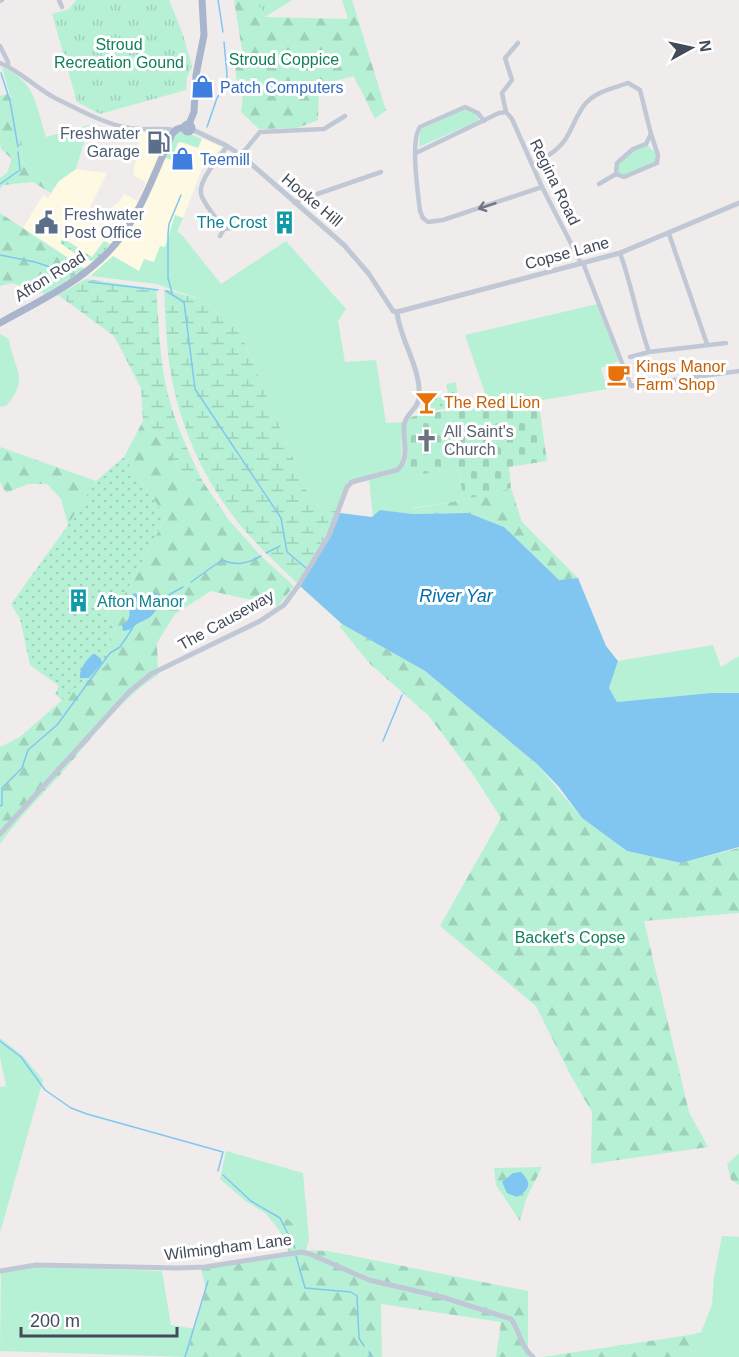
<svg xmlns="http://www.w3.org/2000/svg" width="739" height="1357" font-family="Arial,sans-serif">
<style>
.commercial{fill:#fdf9e2}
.grass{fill:#b6f1d6}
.forest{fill:url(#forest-firs)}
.wetland{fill:url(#wetland-marsh)}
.cemetery{fill:url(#cemetery-stones)}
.park{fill:url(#park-tufts)}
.garden{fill:url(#garden-dots)}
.water{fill:#80c6f1}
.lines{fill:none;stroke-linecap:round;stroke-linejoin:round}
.stream{stroke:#80c6f1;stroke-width:1.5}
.minor{stroke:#c1c8d5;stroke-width:4.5}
.tertiary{stroke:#c1c8d5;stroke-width:5}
.primary{stroke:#a9b5cd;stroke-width:7}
.oneway{stroke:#6f7785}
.labels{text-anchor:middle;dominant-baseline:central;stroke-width:6;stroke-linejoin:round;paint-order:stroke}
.park-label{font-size:16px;fill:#117f5a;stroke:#fff}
.shop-label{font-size:16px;fill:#366cbe;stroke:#fff;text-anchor:start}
.service-label{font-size:16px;fill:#4e5e75;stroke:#fff;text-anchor:end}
.street-label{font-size:16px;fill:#434b5a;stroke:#fff}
.culture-label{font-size:16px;fill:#0d838f;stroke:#fff;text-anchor:end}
.food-label{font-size:16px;fill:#c56008;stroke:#fff;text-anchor:start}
.worship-label{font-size:16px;fill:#5b616d;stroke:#fff;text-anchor:start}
.water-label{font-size:18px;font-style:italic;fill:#046dad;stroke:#fff}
</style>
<defs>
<pattern id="forest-firs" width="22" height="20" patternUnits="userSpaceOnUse" patternTransform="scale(1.5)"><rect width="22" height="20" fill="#b6f1d6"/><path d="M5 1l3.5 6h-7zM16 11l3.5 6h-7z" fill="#9ed0ba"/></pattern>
<pattern id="wetland-marsh" width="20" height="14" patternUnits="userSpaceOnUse" patternTransform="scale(1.5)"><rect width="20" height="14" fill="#b6f1d6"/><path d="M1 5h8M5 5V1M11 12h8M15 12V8" fill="none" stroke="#9ed0ba"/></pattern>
<pattern id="cemetery-stones" width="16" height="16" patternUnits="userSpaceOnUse" patternTransform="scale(1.5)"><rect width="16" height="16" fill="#b6f1d6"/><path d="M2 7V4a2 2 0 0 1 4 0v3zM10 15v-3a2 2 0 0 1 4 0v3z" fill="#9ed0ba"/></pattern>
<pattern id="park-tufts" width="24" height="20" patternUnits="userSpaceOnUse" patternTransform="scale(1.5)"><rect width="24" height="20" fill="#b6f1d6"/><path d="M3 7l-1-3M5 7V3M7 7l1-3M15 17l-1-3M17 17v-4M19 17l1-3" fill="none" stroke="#9ed0ba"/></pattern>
<pattern id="garden-dots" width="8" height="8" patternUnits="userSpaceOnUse" patternTransform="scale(1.5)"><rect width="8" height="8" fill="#b6f1d6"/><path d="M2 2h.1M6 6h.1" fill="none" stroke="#9ed0ba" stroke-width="1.8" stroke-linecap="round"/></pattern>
</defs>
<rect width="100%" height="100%" fill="#efeceb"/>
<polygon class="commercial" points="184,131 222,147 202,169 183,218 176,216 156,284 90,276 85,269 23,228 43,195 48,198 59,181 76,169 107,173 87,213 93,222 119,202 124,194 138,201 146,182 133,175 141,132"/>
<g class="grass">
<path d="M2,67C36,82 36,105 46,137L89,125L76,169L59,181L54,188L27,170L21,157L22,139Z"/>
<polygon points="466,108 479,116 478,121 419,147 420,130"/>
<polygon points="176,131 184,131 202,139 198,148 181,142 178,143 171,160 163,157"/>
<polygon points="646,144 658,155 657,163 624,177 616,174 617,163 633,149"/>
<polygon points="175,215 183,218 177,232 181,234 221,284 286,241 346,309 338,321 345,362 376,360 386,423 402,422 401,463 396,468 351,480 337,512 312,503 238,327 203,300 156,284 90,276 113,256 139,271 144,259 154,262 160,246 165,247"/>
<polygon points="597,304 619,361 601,368 607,389 537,401 489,405 465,335"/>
<path d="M0,334L9,339C13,369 31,378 6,406L0,407Z"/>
<path d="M406,459L409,476L459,469L463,500L413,508V514L380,510L373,517L369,479C383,476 403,476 406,459Z"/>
<polygon points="713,645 721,667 739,656 739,693 711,693 617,702 609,688 618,661"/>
<polygon points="0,1038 22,1055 43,1080 0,1233 0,1087 6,1086 0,1057"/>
<polygon points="226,1151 303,1173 309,1240 306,1250 300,1250 296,1225 275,1211 268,1210 265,1213 244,1200 220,1179"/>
<polygon points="722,1236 739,1237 739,1357 692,1357 690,1335 701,1332 712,1305 714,1277"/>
<polygon points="36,1267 162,1271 171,1325 195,1329 187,1357 0,1351 1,1273"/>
</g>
<g class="forest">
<polygon points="234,0 256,0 265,17 348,19 342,0 352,0 386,110 375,119 354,76 319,85 318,120 297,128 259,129 241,112 243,98 237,86 235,62 243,56"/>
<polygon points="8,94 14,105 22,139 21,157 27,170 54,188 51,193 33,182 3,185 0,189 0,178 7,173 12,159 1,149 0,143 0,96"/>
<polygon points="0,213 85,269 45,294 12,283 0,286"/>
<path d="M143,421L162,440L185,479L203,482L229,520L261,556L294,586L278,606L211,591L175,614L157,643L158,675C122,698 94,735 67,767C44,793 20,816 0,844V747L20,737L85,680L92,679L115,628L105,615L122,599L166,517L124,457Z"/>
<polygon points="0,447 96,481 68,525 61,499 47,484 28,484 6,493 0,482"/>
<polygon points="511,488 522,522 578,578 559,580 523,547 468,513 413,514 412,509 463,500"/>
<polygon points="342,624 425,671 537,764 582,818 627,851 681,863 739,848 739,913 644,921 689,1112 708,1147 591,1164 592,1112 571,1076 536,1006 440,926 501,818 472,773 428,715 369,663 340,627"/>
<polygon points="739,1153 739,1185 731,1180 727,1164"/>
<polygon points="542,1167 526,1199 520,1221 496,1185 494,1168"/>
<path d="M268,1210L275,1211L296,1225L301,1250L328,1251L528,1291V1357H496L501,1322L381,1304L382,1357H186L206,1290L201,1269L289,1252C285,1236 276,1225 265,1213Z"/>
<polygon points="690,1335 692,1357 542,1357"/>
</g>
<g class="wetland">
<path d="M86,279L156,289C159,321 159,354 166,386C173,419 188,451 203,482L185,479L162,440L143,421L141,388L114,336L58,295Z"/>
<path d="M164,289L203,300L238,327L312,503L337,512L333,523L297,583C275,562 252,541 234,517C198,471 174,411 168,353C166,332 165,310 164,289Z"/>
</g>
<path class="cemetery" d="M539,405L547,461L509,467L511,488L463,500L459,469L409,476C406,459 401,432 410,417L450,410Z"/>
<g class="park">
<polygon points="76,0 169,0 182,32 192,66 187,77 186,90 100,114 77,102 52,14 69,9"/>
<polygon points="256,0 292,0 265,17"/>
</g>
<g class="garden">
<path d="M63,238L92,257L104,241L110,244C103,252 97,262 86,261L60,243Z"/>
<polygon points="456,382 459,407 431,411 430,399 448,396 447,384"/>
<polygon points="124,457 166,517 122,599 105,615 115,628 107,646 107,664 92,679 85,680 62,700 55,694 59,686 30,665 20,619 11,604 68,525 96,481"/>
</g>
<g class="water">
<polygon points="380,510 413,514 468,513 504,527 559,580 578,578 606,646 618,661 609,688 617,702 711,693 739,693 739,847 681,863 627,851 582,818 559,787 537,764 425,671 342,624 300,586 331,536 340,513 372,517"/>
<path d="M154,592L165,597C160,605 156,612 149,618C142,622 137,622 132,629L123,631L122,625C133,618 129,612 128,601L134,593L143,596Z"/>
<path d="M93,654H95L101,659L102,663L89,678H80C79,669 86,660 93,654Z"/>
<path d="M521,1172C532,1183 530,1189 517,1197L507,1193L502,1182L513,1173Z"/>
</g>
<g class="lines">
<g class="stream">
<polyline points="218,0 223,32"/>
<polyline points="1,73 10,101 18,147"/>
<polyline points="207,127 217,98 226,85 227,74 224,42"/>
<polyline points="0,184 20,170 18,152"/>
<polyline points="0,255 35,262 71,274"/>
<polyline points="89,282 158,290"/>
<polyline points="166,291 184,302 195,389 281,518 287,552 306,568"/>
<polyline points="172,293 168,278 168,234 169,224 181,195"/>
<polyline points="266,553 280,546"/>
<path d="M191,582L222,560C236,566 247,564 261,556"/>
<polyline points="165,597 183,587"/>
<polyline points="383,741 402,695"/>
<polyline points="0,806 2,805 2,788 22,768 28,750 57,725 110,653 120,647 132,629"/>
<polyline points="0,1041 21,1057 45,1090 71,1108 87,1114 223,1152 218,1171"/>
<polyline points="223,1175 251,1201 280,1218 295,1248"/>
<polyline points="296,1256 305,1288 351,1292 357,1296 359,1338 364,1346"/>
<polyline points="369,1352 372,1357"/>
<polyline points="185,1357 208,1281"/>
</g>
<g class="minor">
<polyline points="59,0 62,7"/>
<polyline points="0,1 2,0"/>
<polyline points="518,43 505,58 512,80 502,93 506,112 512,119 542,187 581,263"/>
<polyline points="0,46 8,62 8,66"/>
<path d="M0,63C19,70 36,88 55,98C78,109 104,124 129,128C144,131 160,127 175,130"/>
<path d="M484,121L478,113L465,107L420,127C410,140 418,193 420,211L423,218L428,222L443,220L542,187"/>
<polyline points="416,153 499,113 506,112"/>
<polyline points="241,155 260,132 324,129 345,116"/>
<path d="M533,165C547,156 560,150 568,135C574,124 578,112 586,103C597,91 614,88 628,83L640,90L651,134L646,144L633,149L617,163L616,174"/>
<polyline points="616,174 624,177 657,163 658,155 651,134"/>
<polyline points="599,184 616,174"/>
<polyline points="295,203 300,200 381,172"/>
<path d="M224,229C217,219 207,208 202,197C195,182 220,158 227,146"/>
<polyline points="669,234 707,344"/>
<polyline points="220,236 224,229 231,228"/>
<path d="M620,253C632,286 637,319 649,352"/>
<polyline points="583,263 631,386 739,371"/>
<polyline points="630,357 649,352 726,343"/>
</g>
<g class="tertiary">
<polyline points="191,129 225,145 241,155 344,245 369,274 393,311 397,312"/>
<polyline points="397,312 620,253 739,203"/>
<path d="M0,834L129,692L151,674L260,621L284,605L298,586L329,535L347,487L352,482L397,470C410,460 403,440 404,426C405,413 418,410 419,398C422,369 400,341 397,312"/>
<path d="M0,1271L36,1265L178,1268L205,1267L301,1252L310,1254L369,1280L442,1297L511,1319C520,1331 520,1346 533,1357"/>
</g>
<g class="primary">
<polyline points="189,124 194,112 196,75 204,35 202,0"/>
<circle cx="188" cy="128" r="4"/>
<path d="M0,323C44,298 94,276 123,234C145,203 157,167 172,134L177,129L184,127"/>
</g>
</g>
<defs><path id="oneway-shaft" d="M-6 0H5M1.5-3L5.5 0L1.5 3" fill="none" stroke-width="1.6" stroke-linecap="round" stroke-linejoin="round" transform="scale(1.5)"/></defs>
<use class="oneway" href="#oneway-shaft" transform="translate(487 206) rotate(162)"/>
<defs>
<symbol id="shop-bare" viewBox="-9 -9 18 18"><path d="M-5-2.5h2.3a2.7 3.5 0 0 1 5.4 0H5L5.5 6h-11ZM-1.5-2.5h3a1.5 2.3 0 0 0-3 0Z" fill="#3f7fe0" stroke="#fff" stroke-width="2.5" paint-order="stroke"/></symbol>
<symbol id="fuel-bare" viewBox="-9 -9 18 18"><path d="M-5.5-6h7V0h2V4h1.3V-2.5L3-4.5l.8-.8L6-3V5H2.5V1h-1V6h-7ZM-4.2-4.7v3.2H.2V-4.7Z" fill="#5c6f8a" stroke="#fff" stroke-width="2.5" paint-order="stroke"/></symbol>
<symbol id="building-bare" viewBox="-9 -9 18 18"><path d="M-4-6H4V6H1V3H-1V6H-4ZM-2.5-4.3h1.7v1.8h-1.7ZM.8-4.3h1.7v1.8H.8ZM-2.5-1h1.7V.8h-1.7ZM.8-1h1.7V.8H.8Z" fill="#0f9aa8" stroke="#fff" stroke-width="2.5" paint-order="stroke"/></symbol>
<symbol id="civic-bare" viewBox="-9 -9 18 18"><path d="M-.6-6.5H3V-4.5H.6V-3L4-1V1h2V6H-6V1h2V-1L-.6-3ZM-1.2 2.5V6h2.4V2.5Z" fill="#5c6f8a" stroke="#fff" stroke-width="2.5" paint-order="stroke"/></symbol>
<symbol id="cafe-bare" viewBox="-9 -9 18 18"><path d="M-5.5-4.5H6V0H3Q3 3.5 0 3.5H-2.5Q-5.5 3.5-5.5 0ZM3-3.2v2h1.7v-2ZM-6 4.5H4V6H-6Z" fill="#e8710a" stroke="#fff" stroke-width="2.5" paint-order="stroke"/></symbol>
<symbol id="bar-bare" viewBox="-9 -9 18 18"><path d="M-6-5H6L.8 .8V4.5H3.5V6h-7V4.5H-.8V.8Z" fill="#e8710a" stroke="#fff" stroke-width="2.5" paint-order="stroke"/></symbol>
<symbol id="church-bare" viewBox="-9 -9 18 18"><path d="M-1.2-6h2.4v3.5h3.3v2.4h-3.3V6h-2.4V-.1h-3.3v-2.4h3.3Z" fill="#6b7280" stroke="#fff" stroke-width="2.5" paint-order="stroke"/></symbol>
</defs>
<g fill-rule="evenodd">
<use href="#shop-bare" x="186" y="70" width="33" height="33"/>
<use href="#fuel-bare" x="142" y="126" width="33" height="33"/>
<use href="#shop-bare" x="166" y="142" width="33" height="33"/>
<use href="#building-bare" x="268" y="206" width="33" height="33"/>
<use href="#civic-bare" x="30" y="206" width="33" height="33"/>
<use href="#cafe-bare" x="602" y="358" width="33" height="33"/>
<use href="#bar-bare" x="410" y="386" width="33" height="33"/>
<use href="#church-bare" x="410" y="424" width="33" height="33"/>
<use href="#building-bare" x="62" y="584" width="33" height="33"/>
</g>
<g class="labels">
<g class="park-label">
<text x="119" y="44">Stroud<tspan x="119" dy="18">Recreation Gound</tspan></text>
<text x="284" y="59">Stroud Coppice</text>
<text x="570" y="937">Backet's Copse</text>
</g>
<g class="shop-label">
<text x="220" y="87">Patch Computers</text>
<text x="200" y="159">Teemill</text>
</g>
<g class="service-label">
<text x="140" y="133">Freshwater<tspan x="140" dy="18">Garage</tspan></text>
<text x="64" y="214" text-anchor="start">Freshwater<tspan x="64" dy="18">Post Office</tspan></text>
</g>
<g class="street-label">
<text transform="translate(555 182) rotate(64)">Regina Road</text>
<text transform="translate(312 200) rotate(40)">Hooke Hill</text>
<text transform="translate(567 253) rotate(-15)">Copse Lane</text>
<text transform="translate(50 276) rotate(-32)">Afton Road</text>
<text transform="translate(226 620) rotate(-29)">The Causeway</text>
<text transform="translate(228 1247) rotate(-7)">Wilmingham Lane</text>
</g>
<g class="culture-label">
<text x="267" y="222">The Crost</text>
<text x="97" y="601" text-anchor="start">Afton Manor</text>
</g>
<g class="food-label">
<text x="636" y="366">Kings Manor<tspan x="636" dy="18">Farm Shop</tspan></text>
<text x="444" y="402">The Red Lion</text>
</g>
<g class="worship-label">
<text x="444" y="431">All Saint's<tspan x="444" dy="18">Church</tspan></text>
</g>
<g class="water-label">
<text x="456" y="596">River Yar</text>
</g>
</g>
<g transform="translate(691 48) rotate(82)" stroke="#ffffff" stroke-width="4.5" paint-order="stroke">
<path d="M0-4.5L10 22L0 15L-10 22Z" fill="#434b5a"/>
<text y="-9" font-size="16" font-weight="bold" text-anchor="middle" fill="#434b5a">N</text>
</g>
<path d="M21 1327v9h156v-9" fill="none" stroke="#434b5a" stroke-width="3"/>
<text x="30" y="1327" font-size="18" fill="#434b5a" stroke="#ffffff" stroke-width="4.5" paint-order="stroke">200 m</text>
</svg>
